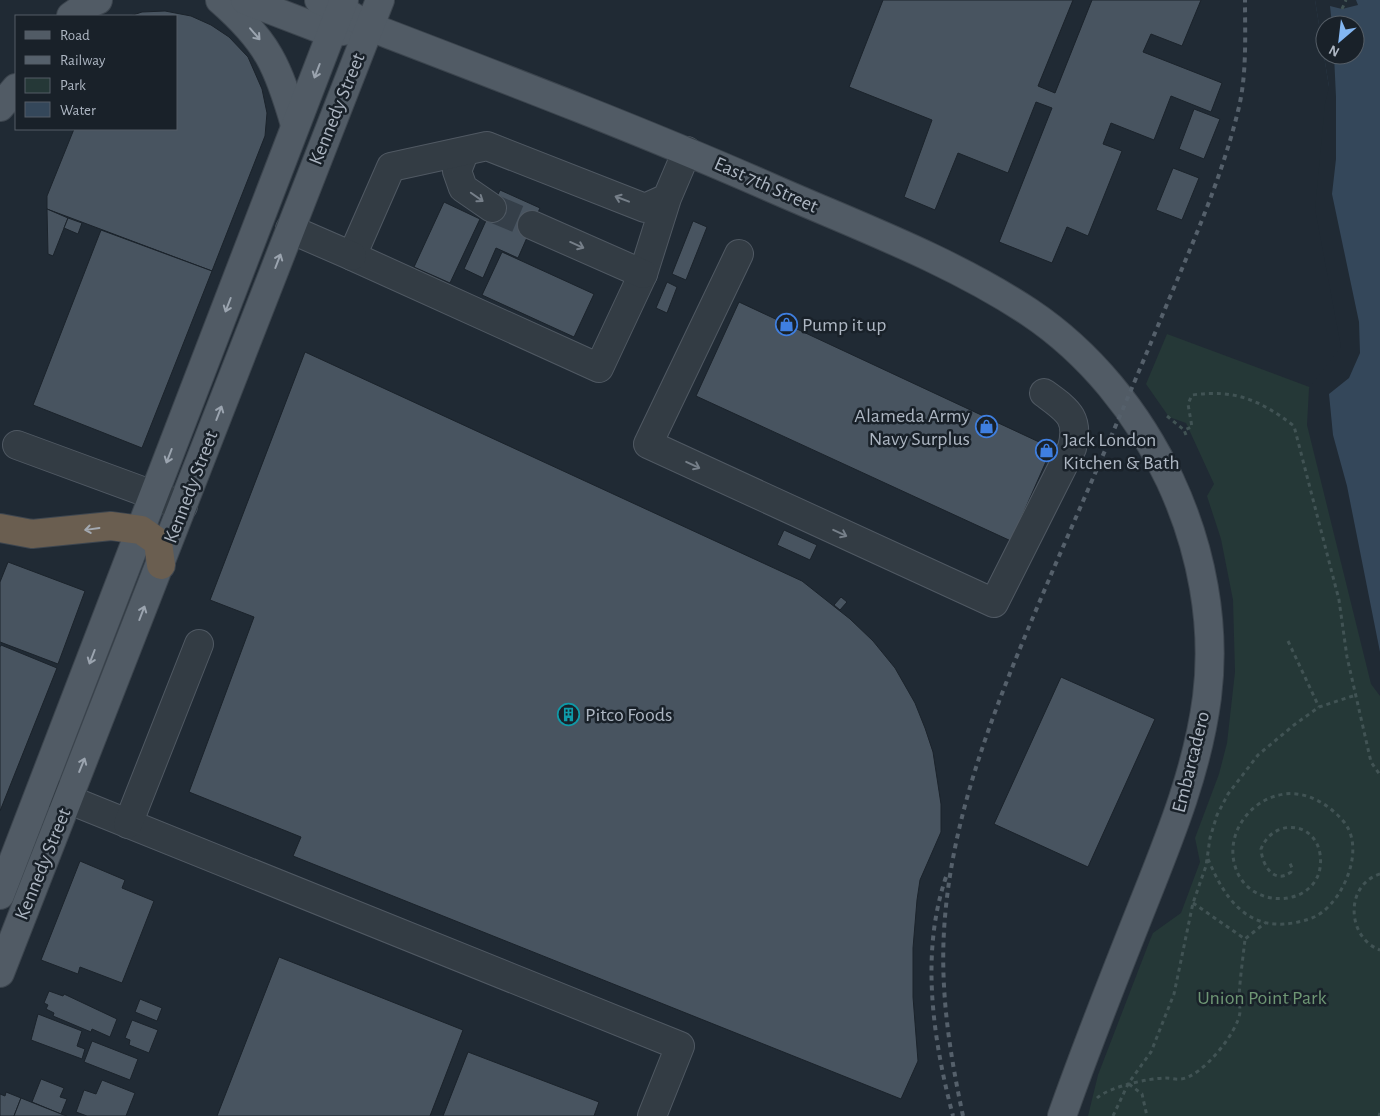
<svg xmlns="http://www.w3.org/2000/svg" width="1380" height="1116" font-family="'Alegreya Sans',sans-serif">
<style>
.green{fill:#253837}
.water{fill:#34475a;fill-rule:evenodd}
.pier{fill:#202a34}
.building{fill:#485460;stroke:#1b232b}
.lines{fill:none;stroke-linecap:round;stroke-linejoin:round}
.minor-tunnel{stroke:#353f49;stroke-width:28;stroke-dasharray:28 14;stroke-linecap:butt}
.minor-casing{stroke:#505963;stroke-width:30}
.major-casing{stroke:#3c454e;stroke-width:30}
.highway-casing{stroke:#3e464f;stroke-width:30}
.path{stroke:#415354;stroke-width:3;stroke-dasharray:4 4;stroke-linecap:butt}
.minor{stroke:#333c44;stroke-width:28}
.major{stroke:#515b65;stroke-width:28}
.highway{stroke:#6a5e50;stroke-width:28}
.rail{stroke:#55606b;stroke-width:4;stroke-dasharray:5 5;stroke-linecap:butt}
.oneway{stroke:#9ba4af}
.oneway2{stroke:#767f89}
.oneway3{stroke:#a3a9b1}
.labels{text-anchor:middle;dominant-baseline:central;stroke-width:5;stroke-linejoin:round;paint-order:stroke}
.street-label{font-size:20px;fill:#adb6c2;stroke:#192129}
.poi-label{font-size:20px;fill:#adb6c2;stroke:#192129;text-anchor:start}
.park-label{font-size:20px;fill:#6e9674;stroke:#192129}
</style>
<rect width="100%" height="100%" fill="#202a34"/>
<polygon class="green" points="1167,334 1312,388 1380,693 1380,1116 1088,1116 1098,1075 1150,940 1153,933 1181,913 1200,862 1195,838 1219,774 1227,743 1235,672 1233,600 1221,539 1207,496 1214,484 1186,423 1169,417 1146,384"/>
<path class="water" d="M1315,0H1380V693L1312,388L1344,348L1332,280L1329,87ZM1325,25H1355V55H1325Z"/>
<polygon class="pier" points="1315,0 1356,0 1358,5 1342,9 1330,6 1332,25 1325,25 1325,55 1334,55 1336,97 1336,159 1332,194 1359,322 1360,353 1349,378 1329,394 1333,435 1347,486 1380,652 1380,696 1371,684 1307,425 1309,388 1341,347 1315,209 1325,104 1329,87"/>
<g class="building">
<polygon points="883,0 1073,0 1038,86 1055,93 1092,0 1201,0 1182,46 1151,34 1143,52 1222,83 1211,112 1171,96 1154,140 1111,123 1103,144 1122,151 1088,236 1067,227 1052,263 999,242 1052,108 1036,102 1008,173 958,153 935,210 904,197 932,120 849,87"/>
<polygon points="165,11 191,16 211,25 229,37 248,57 262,89 267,113 265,136 212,271 47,209 47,196 74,129 176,129 176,16 130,16 142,12"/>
<polygon points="1194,109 1220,119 1204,159 1179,149"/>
<polygon points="1173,168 1199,178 1182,220 1156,210"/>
<polygon points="500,190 540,208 518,258 496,248 483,278 464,269"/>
<polygon points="444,202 480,219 450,283 414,267"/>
<polygon points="47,209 68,218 53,256 48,254"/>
<polygon points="68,218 82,223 78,234 64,228"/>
<polygon points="693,221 707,227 686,280 672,274"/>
<polygon points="101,230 212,271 142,448 33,405"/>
<polygon points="502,252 594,294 574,337 482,295"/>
<polygon points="667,282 677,287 667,313 656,308"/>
<polygon points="739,302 1052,448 1011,541 696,396"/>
<polygon points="305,352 802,581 850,619 873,641 895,668 915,703 925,728 933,752 941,804 941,832 920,880 917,900 913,948 913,997 918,1061 901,1099 293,856 301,837 189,792 254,617 210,600"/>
<polygon points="784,530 817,545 810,560 777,545"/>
<polygon points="8,562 85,591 58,664 0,642 0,582"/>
<polygon points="841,597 847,602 840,610 834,605"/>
<polygon points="1,645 57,668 0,811 0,647"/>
<polygon points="1061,677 1155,719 1088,867 994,824"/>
<polygon points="80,861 125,880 122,888 154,901 122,983 80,967 78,974 41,960"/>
<polygon points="279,957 463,1030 430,1116 217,1116"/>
<polygon points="49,991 63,996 64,994 117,1019 110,1037 92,1029 91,1032 53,1016 54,1013 46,1009 48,1005 44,1003"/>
<polygon points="140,999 162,1008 157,1021 135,1012"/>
<polygon points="38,1014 82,1031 77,1046 85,1049 82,1059 31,1040"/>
<polygon points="132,1020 158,1030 149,1053 129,1045 130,1040 125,1038"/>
<polygon points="92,1041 138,1059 130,1080 84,1062"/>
<polygon points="468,1052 599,1102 594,1116 443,1116"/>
<polygon points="41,1079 64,1088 60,1097 67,1099 61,1114 32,1102"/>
<polygon points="102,1080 135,1093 126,1116 87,1116 76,1112 84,1090 96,1094"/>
<polygon points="6,1092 21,1098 14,1116 0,1116 0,1094 5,1096"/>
<polygon points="21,1098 61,1114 67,1116 14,1116"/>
</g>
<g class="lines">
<polyline class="minor-tunnel" points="492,208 532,225"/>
<defs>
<g id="minor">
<polyline points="464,153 457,171 463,188 492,208"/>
<polyline points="667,198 645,208 487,146 391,167 352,256 599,368 643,274 667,198 687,151"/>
<polyline points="532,225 643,274"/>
<polyline points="290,229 352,256"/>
<path d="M739,254L648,444L994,603L1072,448C1080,417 1067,410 1044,393"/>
<polyline points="17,445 183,506"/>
<polyline points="45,790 680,1046 652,1116"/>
<polyline points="128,824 199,644"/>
</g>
<g id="major">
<path d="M220,0C268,42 278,66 295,125"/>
<polyline points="245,0 331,33 349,30"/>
<path d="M319,0L340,9L370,27C503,78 637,129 767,186C855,225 949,259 1029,312C1150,393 1225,552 1207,697C1198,767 1172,832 1146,897C1117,970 1088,1042 1062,1116"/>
<polyline points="71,16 88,4 98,0"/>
<polyline points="0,107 16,88"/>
<polyline points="0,895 344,0"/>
<polyline points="0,973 380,0"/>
</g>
<polyline id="highway" points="0,528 32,534 111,526 141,530 158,542 161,565"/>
</defs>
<use href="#minor" class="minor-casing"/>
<use href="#major" class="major-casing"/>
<use href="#highway" class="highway-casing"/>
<g class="path">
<polyline points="1342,9 1346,0"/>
<polyline points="1167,416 1184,430"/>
<path d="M1186,435L1184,430L1192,427L1188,404L1192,395C1235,389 1260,400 1294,426L1339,600L1347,657L1371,762L1380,775"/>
<polyline points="1288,641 1319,707"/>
<path d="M1208,859C1224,897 1246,931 1293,923C1303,921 1313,919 1321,913C1345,896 1365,848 1344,822C1330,805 1307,791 1285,794C1251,798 1225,833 1235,866C1249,915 1328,907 1320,854C1315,821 1273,818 1261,849C1262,865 1274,885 1291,872L1292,868L1289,861"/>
<path d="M1380,874C1344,885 1347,938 1380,950"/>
<polyline points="1193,903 1245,939 1265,923"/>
<polyline points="1129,1084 1142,1094 1147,1116"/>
<path d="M1097,1098C1109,1087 1149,1078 1166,1078C1171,1078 1176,1080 1181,1079C1202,1077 1238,1032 1240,1012C1240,1007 1239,1002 1239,997C1240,978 1243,958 1245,939"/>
<polyline points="1113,1116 1128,1084 1151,1052 1174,994 1193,903 1206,866 1210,838 1217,815 1228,794 1258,755 1294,725 1319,707 1356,695"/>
<polyline points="1379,1116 1380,1113"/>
</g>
<use href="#minor" class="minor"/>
<use href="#major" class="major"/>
<use href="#highway" class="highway"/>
<g class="rail">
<path d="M946,877C920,953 933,1040 953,1116"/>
<path d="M963,1116C949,1050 939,985 945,917C955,796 1006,681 1053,570C1090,485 1127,401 1162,316C1190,249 1221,181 1238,111C1247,76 1245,37 1245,0"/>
</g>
</g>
<defs><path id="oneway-shaft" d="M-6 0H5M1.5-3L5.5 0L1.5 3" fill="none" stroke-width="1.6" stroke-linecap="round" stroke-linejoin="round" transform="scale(1.25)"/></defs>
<g class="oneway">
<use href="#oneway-shaft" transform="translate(255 34) rotate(49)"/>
<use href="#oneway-shaft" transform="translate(317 71) rotate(111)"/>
<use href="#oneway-shaft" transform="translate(278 261) rotate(-69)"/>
<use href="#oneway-shaft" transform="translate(228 305) rotate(111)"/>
<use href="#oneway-shaft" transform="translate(219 413) rotate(-69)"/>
<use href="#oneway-shaft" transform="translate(169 456) rotate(111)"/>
<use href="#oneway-shaft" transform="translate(142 613) rotate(-69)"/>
<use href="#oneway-shaft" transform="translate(92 657) rotate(111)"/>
<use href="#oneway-shaft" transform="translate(82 765) rotate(-68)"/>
</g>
<g class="oneway2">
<use href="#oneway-shaft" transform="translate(477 197) rotate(35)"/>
<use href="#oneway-shaft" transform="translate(622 199) rotate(-159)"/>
<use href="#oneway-shaft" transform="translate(577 245) rotate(24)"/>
<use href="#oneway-shaft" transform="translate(693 465) rotate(25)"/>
<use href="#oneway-shaft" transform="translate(840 533) rotate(25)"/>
</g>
<use class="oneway3" href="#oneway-shaft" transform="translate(92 529) rotate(172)"/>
<defs>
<symbol id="shop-ring" viewBox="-11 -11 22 22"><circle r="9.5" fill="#192129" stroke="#3f7fe0" stroke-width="1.5"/><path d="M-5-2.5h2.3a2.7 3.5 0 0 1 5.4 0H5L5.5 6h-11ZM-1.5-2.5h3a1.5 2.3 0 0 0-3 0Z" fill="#3f7fe0"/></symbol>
<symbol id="building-ring" viewBox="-11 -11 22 22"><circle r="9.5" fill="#192129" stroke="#0f9aa8" stroke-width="1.5"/><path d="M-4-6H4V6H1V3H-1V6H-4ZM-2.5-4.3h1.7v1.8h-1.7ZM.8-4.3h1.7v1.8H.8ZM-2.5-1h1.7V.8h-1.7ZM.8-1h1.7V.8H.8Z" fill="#0f9aa8"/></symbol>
</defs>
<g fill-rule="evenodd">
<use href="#shop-ring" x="774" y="312" width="25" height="25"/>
<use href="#shop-ring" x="974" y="414" width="25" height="25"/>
<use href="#shop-ring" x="1034" y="438" width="25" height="25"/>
<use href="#building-ring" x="556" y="702" width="25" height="25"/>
</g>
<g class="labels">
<g class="street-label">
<text transform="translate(337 109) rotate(-68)">Kennedy Street</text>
<text transform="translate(766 185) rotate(24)">East 7th Street</text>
<text transform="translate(191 487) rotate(-69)">Kennedy Street</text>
<text transform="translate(1191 762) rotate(-76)">Embarcadero</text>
<text transform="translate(43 864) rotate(-68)">Kennedy Street</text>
</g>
<g class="poi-label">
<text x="802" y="325">Pump it up</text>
<text x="970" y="416" text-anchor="end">Alameda Army<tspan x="970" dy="23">Navy Surplus</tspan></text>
<text x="1063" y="440">Jack London<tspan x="1063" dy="23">Kitchen &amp; Bath</tspan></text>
<text x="585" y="715">Pitco Foods</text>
</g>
<g class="park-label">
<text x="1262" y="998">Union Point Park</text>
</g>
</g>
<rect x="15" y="15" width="162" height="115" fill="#192129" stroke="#545d66"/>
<rect x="25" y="31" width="25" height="8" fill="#515b65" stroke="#545d66"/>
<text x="60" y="40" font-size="15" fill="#adb6c2">Road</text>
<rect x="25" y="56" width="25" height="8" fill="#55606b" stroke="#545d66"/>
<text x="60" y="65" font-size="15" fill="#adb6c2">Railway</text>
<rect x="25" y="78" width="25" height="15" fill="#253837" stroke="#545d66"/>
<text x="60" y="90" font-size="15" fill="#adb6c2">Park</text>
<rect x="25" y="102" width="25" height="15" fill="#34475a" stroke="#545d66"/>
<text x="60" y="115" font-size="15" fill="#adb6c2">Water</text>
<g transform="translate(1340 40) rotate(208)"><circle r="24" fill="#192129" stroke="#545d66"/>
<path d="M0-4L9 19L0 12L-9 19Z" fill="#83b6f1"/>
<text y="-8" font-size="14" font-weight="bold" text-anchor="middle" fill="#adb6c2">N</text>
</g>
</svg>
